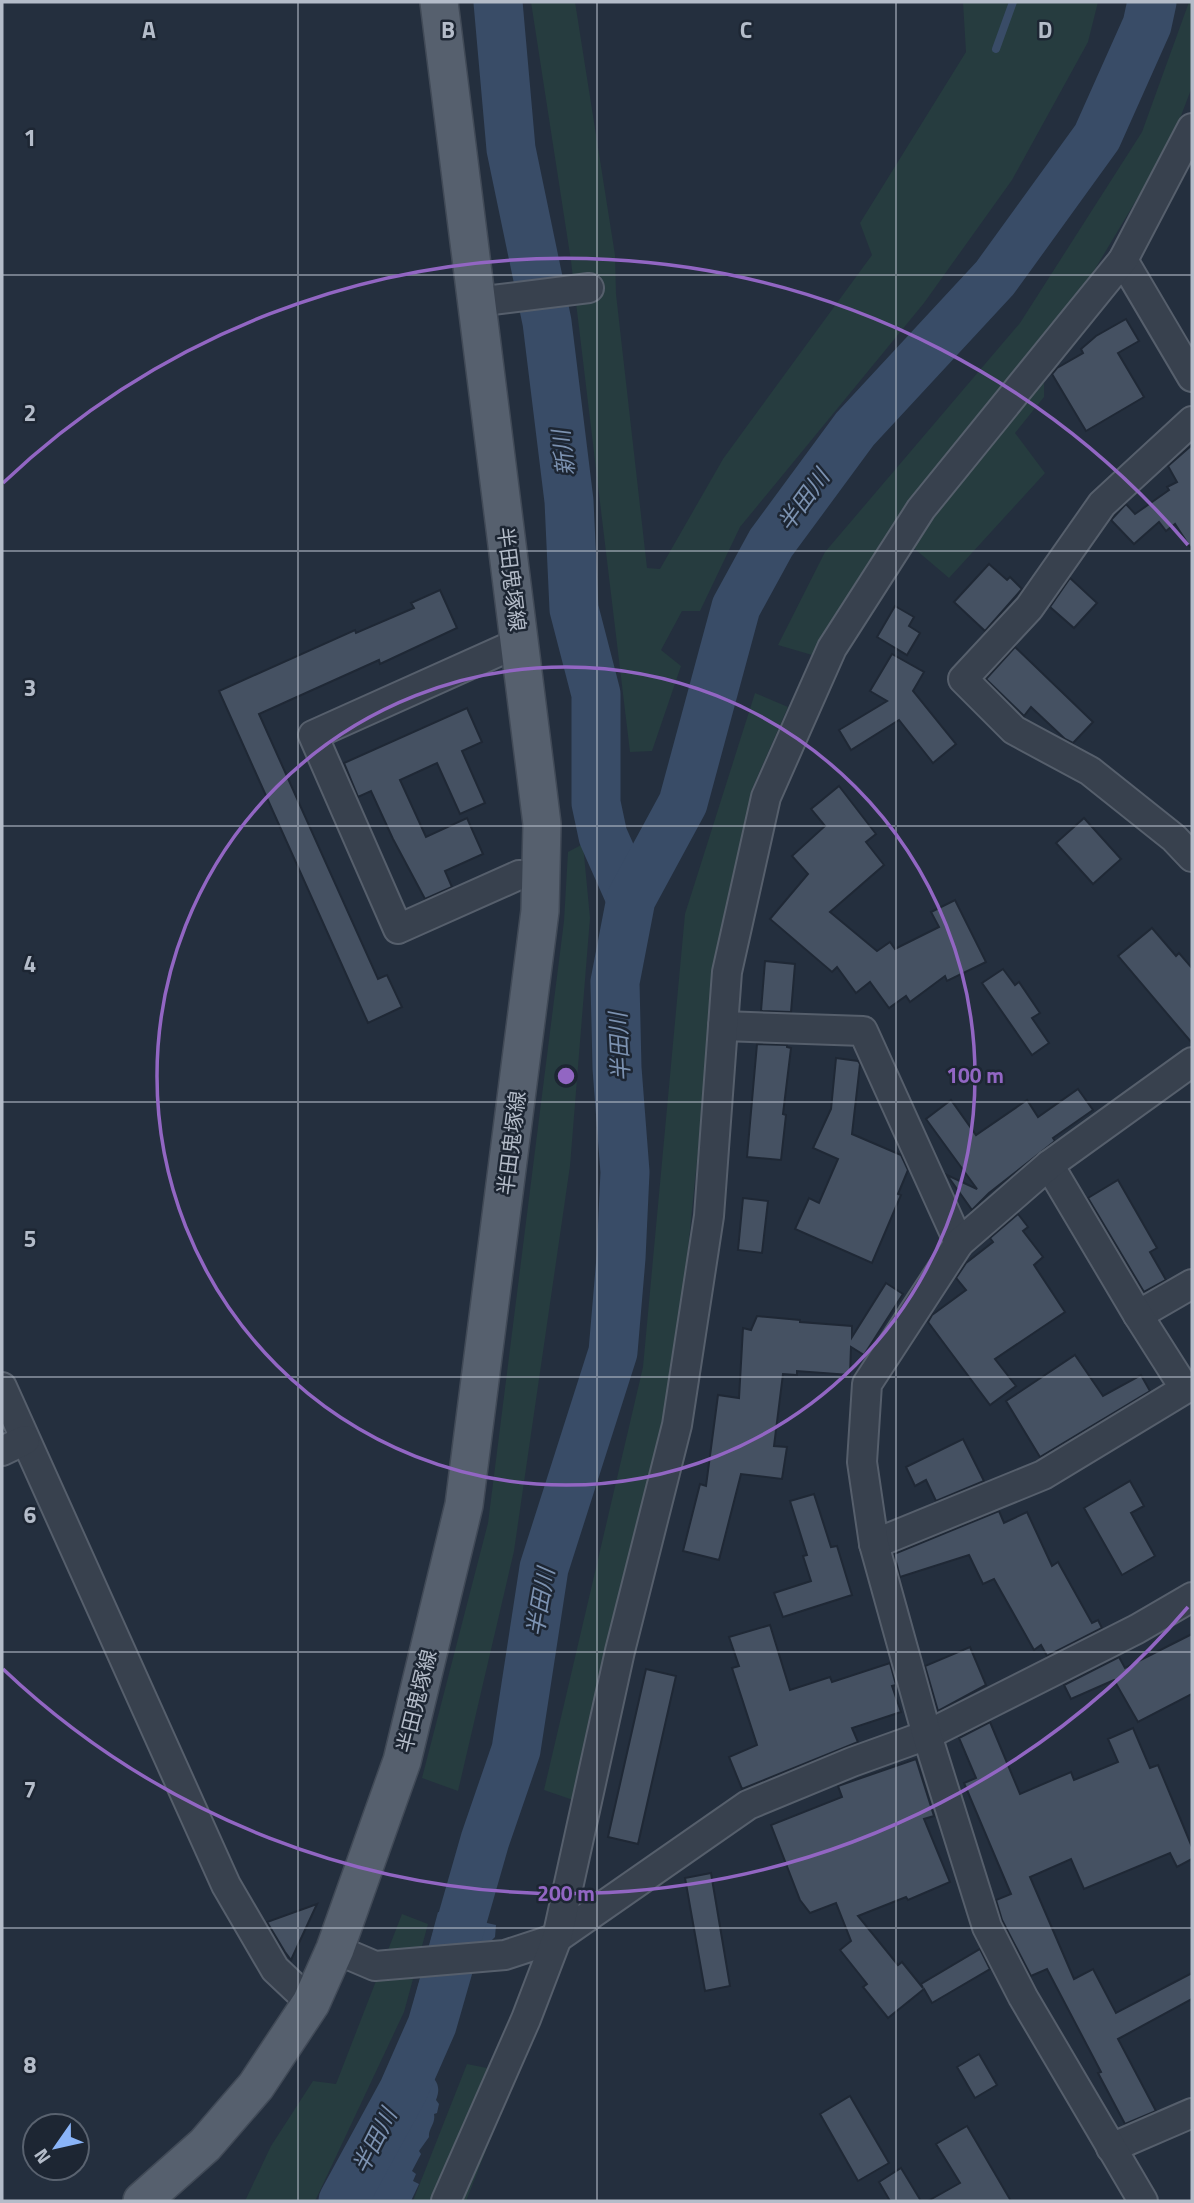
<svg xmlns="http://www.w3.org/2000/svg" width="1194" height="2203" font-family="'Titillium Web','Noto Sans JP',sans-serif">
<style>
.green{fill:#263c3f}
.water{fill:#394c67}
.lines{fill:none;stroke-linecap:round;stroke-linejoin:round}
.stream{stroke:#394c67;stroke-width:8}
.river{stroke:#394c67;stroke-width:49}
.building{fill:#455162;stroke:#1f2835;stroke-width:2}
.minor-casing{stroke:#565f6c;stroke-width:32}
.major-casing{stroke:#414a57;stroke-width:40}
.minor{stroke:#38414e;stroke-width:28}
.major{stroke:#56606e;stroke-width:37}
.grid{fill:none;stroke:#b4bcc9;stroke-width:2;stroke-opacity:0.55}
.ring{fill:none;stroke:#9266c3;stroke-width:3.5}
.labels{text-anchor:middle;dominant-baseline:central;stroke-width:5;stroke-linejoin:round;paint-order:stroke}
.street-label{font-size:21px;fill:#b4bcc9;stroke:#1d2633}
.water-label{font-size:23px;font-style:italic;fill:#7c92b1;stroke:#1d2633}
.grid-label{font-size:23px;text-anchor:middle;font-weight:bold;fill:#b4bcc9;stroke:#1d2633;stroke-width:5;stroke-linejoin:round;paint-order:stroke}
.centre{fill:#9266c3;stroke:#1d2633;stroke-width:3.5}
.ring-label{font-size:21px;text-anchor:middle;font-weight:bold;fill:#9266c3;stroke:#1d2633;stroke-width:5;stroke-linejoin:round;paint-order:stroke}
</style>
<rect width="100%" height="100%" fill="#242f3e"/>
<g class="green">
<polygon points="531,2 575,2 615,255 616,294 647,568 660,569 723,459 872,255 860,223 966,52 963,2 1098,2 1088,42 1012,180 924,303 740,527 700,611 682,611 661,650 681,666 652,751 630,752 571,261"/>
<polygon points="1189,2 1192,2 1192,87 1171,142 1092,274 1030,353 1044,365 1044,397 1015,433 1045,473 949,578 909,544 819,657 778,645 825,552 1020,323 1142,132"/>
<polygon points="755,693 788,707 752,789 717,961 672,1409 573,1800 544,1790 643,1367 685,914"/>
<polygon points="583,844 590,918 570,1166 514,1551 458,1791 422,1778 488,1523 564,921 568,852"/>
<polygon points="402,1914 428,1924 404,2012 316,2199 314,2201 245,2201 271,2146 313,2081 336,2084"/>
<polygon points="467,2064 516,2074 466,2201 413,2201"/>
</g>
<path class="water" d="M453,1911L475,1918L478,1916L487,1923L496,1925L495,1937L452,1980L454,1985L449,1988L445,2009L449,2017L439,2043L441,2052L433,2054L427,2069C435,2081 442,2084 436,2100L439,2104L437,2113L434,2114C436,2123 428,2129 429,2137L419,2151L421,2154L412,2171L416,2174L413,2181L419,2184L411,2201H352L361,2154L369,2145L381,2112L409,2066L403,2059L404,2055L425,2054L427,2017L423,2012L424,2004L414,2001L438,1912L447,1914Z"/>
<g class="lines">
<polyline class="stream" points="996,49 1013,2"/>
<g class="river">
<polyline points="498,2 511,149 547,322 569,501 574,609 596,694 596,803 603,836 631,899"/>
<polyline points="343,2201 403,2091 432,2025 485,1840 516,1750 544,1568 613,1352 621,1258 625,1172 617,1068 615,982 631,899 683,803 736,607 771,543 855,429 995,278 1097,137 1147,25 1152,2"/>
</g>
</g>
<g class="building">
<polygon points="1126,319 1139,341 1118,353 1144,397 1086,431 1052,374 1057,368 1083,353 1081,349 1096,336"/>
<polygon points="1192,445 1192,550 1175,524 1166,531 1159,522 1134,544 1111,520 1126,504 1135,514 1169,490 1167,487 1177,482 1168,466"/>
<polygon points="989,564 1007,580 1010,577 1022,589 985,631 954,602"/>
<polygon points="1070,578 1097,603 1074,628 1050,607"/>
<polygon points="440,590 457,628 380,664 379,660 259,714 378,979 387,975 402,1007 368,1023 219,691 355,630 356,633 414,608 411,603"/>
<polygon points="895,606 914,617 909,626 920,633 907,655 877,637"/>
<polygon points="1015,647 1093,722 1073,743 1065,739 1031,707 1024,716 986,679"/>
<polygon points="892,654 924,672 913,691 956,744 933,763 899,720 851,750 839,730 887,701 870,691"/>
<polygon points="467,708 482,742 462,751 485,803 460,814 437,763 400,780 426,837 467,818 483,854 445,871 452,887 425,899 393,839 371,791 358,797 344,763"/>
<polygon points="839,786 876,834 866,842 884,865 830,912 877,951 890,942 895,949 939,927 931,912 955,900 986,962 947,981 945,976 910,1002 906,996 889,1008 870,982 856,993 837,967 832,972 770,919 808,874 792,856 825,826 811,809"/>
<polygon points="1084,818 1121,859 1093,884 1056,843"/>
<polygon points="1152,928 1176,956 1179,953 1192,968 1192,1043 1118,956"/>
<polygon points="765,961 795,964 791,1012 761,1011"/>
<polygon points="1003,969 1015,985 1019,982 1040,1013 1032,1018 1049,1043 1032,1055 982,983"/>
<polygon points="757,1044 787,1045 787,1047 791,1048 783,1114 786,1115 781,1160 747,1157"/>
<polygon points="836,1058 858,1061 860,1064 852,1134 901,1155 908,1170 898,1194 901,1195 872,1263 795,1229 809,1198 819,1203 838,1159 813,1148 831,1109"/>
<polygon points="1078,1089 1093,1110 1053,1138 1055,1141 989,1193 972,1210 947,1175 977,1189 926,1119 951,1100 976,1135 1027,1100 1038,1117"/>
<polygon points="1118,1180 1157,1248 1150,1252 1166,1280 1144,1292 1088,1198"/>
<polygon points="743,1198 768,1201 762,1253 738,1250"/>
<polygon points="1018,1214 1028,1227 1023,1231 1043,1257 1034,1265 1065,1312 995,1359 1016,1386 990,1405 928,1322 932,1315 966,1290 956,1278 966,1263 993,1242 990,1238"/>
<polygon points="886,1283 903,1294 864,1355 851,1347 850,1375 797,1371 797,1375 783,1374 774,1446 787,1447 782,1479 741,1474 719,1560 683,1551 700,1484 706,1486 718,1395 739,1398 743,1328 751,1330 757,1316 800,1320 800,1322 852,1326 852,1337"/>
<polygon points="1075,1355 1103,1396 1141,1375 1150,1391 1040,1457 1006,1401"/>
<polygon points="963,1439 984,1481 936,1501 926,1480 915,1486 906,1467"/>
<polygon points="1130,1481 1144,1506 1131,1513 1155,1556 1122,1575 1084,1508"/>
<polygon points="814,1494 831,1547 837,1546 852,1595 783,1617 774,1593 811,1581 803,1556 807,1555 790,1501"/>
<polygon points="999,1511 1004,1523 1027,1512 1052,1566 1058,1562 1092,1623 1098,1620 1102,1628 1047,1656 1041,1645 1034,1650 994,1579 983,1584 969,1555 900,1577 894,1554"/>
<polygon points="770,1625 790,1690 830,1677 832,1682 890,1663 896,1685 892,1686 901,1712 852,1728 858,1742 742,1789 729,1757 757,1745 732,1668 739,1666 729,1637"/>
<polygon points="1192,1634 1192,1694 1138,1722 1114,1680 1071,1699 1064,1685 1119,1657 1125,1668"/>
<polygon points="970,1647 986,1685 938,1711 925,1666"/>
<polygon points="646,1669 676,1676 638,1844 608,1837"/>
<polygon points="990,1722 1020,1794 1071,1772 1074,1780 1118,1762 1108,1739 1133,1728 1150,1768 1158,1765 1192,1847 1192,1859 1177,1867 1170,1853 1084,1889 1071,1859 1030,1877 1074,1979 1093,1969 1116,2013 1192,1973 1192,1999 1118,2039 1156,2111 1125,2124 1098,2073 1101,2072 1047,1969 1031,1976 1002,1920 996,1900 1011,1894 964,1783 976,1778 959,1738"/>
<polygon points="916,1759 934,1816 924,1819 950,1882 908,1900 906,1897 858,1916 898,1965 902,1962 923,1988 921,1984 980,1949 990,1969 932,2003 924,1989 888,2018 863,1987 867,1984 840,1950 851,1941 836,1903 810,1913 800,1900 771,1825 842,1797 838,1786"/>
<polygon points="711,1873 730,1986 705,1991 685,1878"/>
<polygon points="317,1904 291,1960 285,1952 267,1922"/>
<polygon points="979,2054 997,2085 975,2098 957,2067"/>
<polygon points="850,2096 889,2163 858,2181 820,2114"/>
<polygon points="967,2126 1011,2201 928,2201 960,2183 936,2144"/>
<polygon points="901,2168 921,2201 890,2201 879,2182"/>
</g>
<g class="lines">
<defs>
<g id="minor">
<polyline points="1123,260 1192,377"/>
<polyline points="476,302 589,288"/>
<polyline points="1192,421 1102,504 1029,608 963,679 1014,730 1090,771 1174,838 1192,857"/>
<polyline points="520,642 313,735 398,929 519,875 541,876"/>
<polyline points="723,1026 863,1031 959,1243"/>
<polyline points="1138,1315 1192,1284"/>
<polyline points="2,1387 226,1885 275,1969 311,2003"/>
<polyline points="2,1451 25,1440"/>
<polyline points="874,1544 1043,1475 1185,1389 1138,1315 1049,1165"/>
<polyline points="335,1949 375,1966 505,1955 557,1938 748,1805 852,1762 927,1735 1137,1629 1192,1597"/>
<polyline points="1111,2148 1192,2113"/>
<polyline points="446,2201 526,2019 557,1938 620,1651 677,1425 709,1216 727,972 766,797 832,648 921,509 1123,260 1192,128"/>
<polyline points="1143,2201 1023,1997 987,1927 927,1735 874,1544 862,1462 867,1384 959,1243 1049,1165 1192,1062"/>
</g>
<polyline id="major" points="142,2201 205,2145 256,2086 311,2003 335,1949 402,1761 464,1505 540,911 542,824 439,2"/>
</defs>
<use href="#minor" class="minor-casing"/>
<use href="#major" class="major-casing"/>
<use href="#minor" class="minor"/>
<use href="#major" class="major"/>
</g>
<path class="grid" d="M298,2V2201M597,2V2201M896,2V2201M2,275H1192M2,551H1192M2,826H1192M2,1102H1192M2,1377H1192M2,1652H1192M2,1928H1192"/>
<g class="ring">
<circle cx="566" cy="1076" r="409"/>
<path d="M1188 1607A818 818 0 0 1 3 1669M3 483A818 818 0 0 1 1188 545"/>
</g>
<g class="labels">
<g class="street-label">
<text transform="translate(512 579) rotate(83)">半田鬼塚線</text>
<text transform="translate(511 1143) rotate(-83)">半田鬼塚線</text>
<text transform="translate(416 1701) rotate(-76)">半田鬼塚線</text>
</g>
<g class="water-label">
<text transform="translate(563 453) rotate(-97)">新川</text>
<text transform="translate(803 500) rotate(-54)">半田川</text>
<text transform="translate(619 1047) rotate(-93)">半田川</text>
<text transform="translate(540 1602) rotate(-80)">半田川</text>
<text transform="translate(374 2141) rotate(-63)">半田川</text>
</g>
</g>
<g class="grid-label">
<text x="149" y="38">A</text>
<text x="448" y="38">B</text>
<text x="746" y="38">C</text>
<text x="1045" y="38">D</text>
<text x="30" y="146">1</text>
<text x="30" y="421">2</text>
<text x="30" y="696">3</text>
<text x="30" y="972">4</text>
<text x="30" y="1247">5</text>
<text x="30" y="1523">6</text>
<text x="30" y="1798">7</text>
<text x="30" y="2073">8</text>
</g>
<circle cx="566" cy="1076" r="10" class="centre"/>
<g class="ring-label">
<text x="975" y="1083">100 m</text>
<text x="566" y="1901">200 m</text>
</g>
<rect width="1194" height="2203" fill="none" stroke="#b4bcc9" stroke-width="7"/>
<g transform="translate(56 2147) rotate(236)"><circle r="33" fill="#1d2633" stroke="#59626f" stroke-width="2"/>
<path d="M0-5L12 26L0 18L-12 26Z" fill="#8ab4f8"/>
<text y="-10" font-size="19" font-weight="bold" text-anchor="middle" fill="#b4bcc9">N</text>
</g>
</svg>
